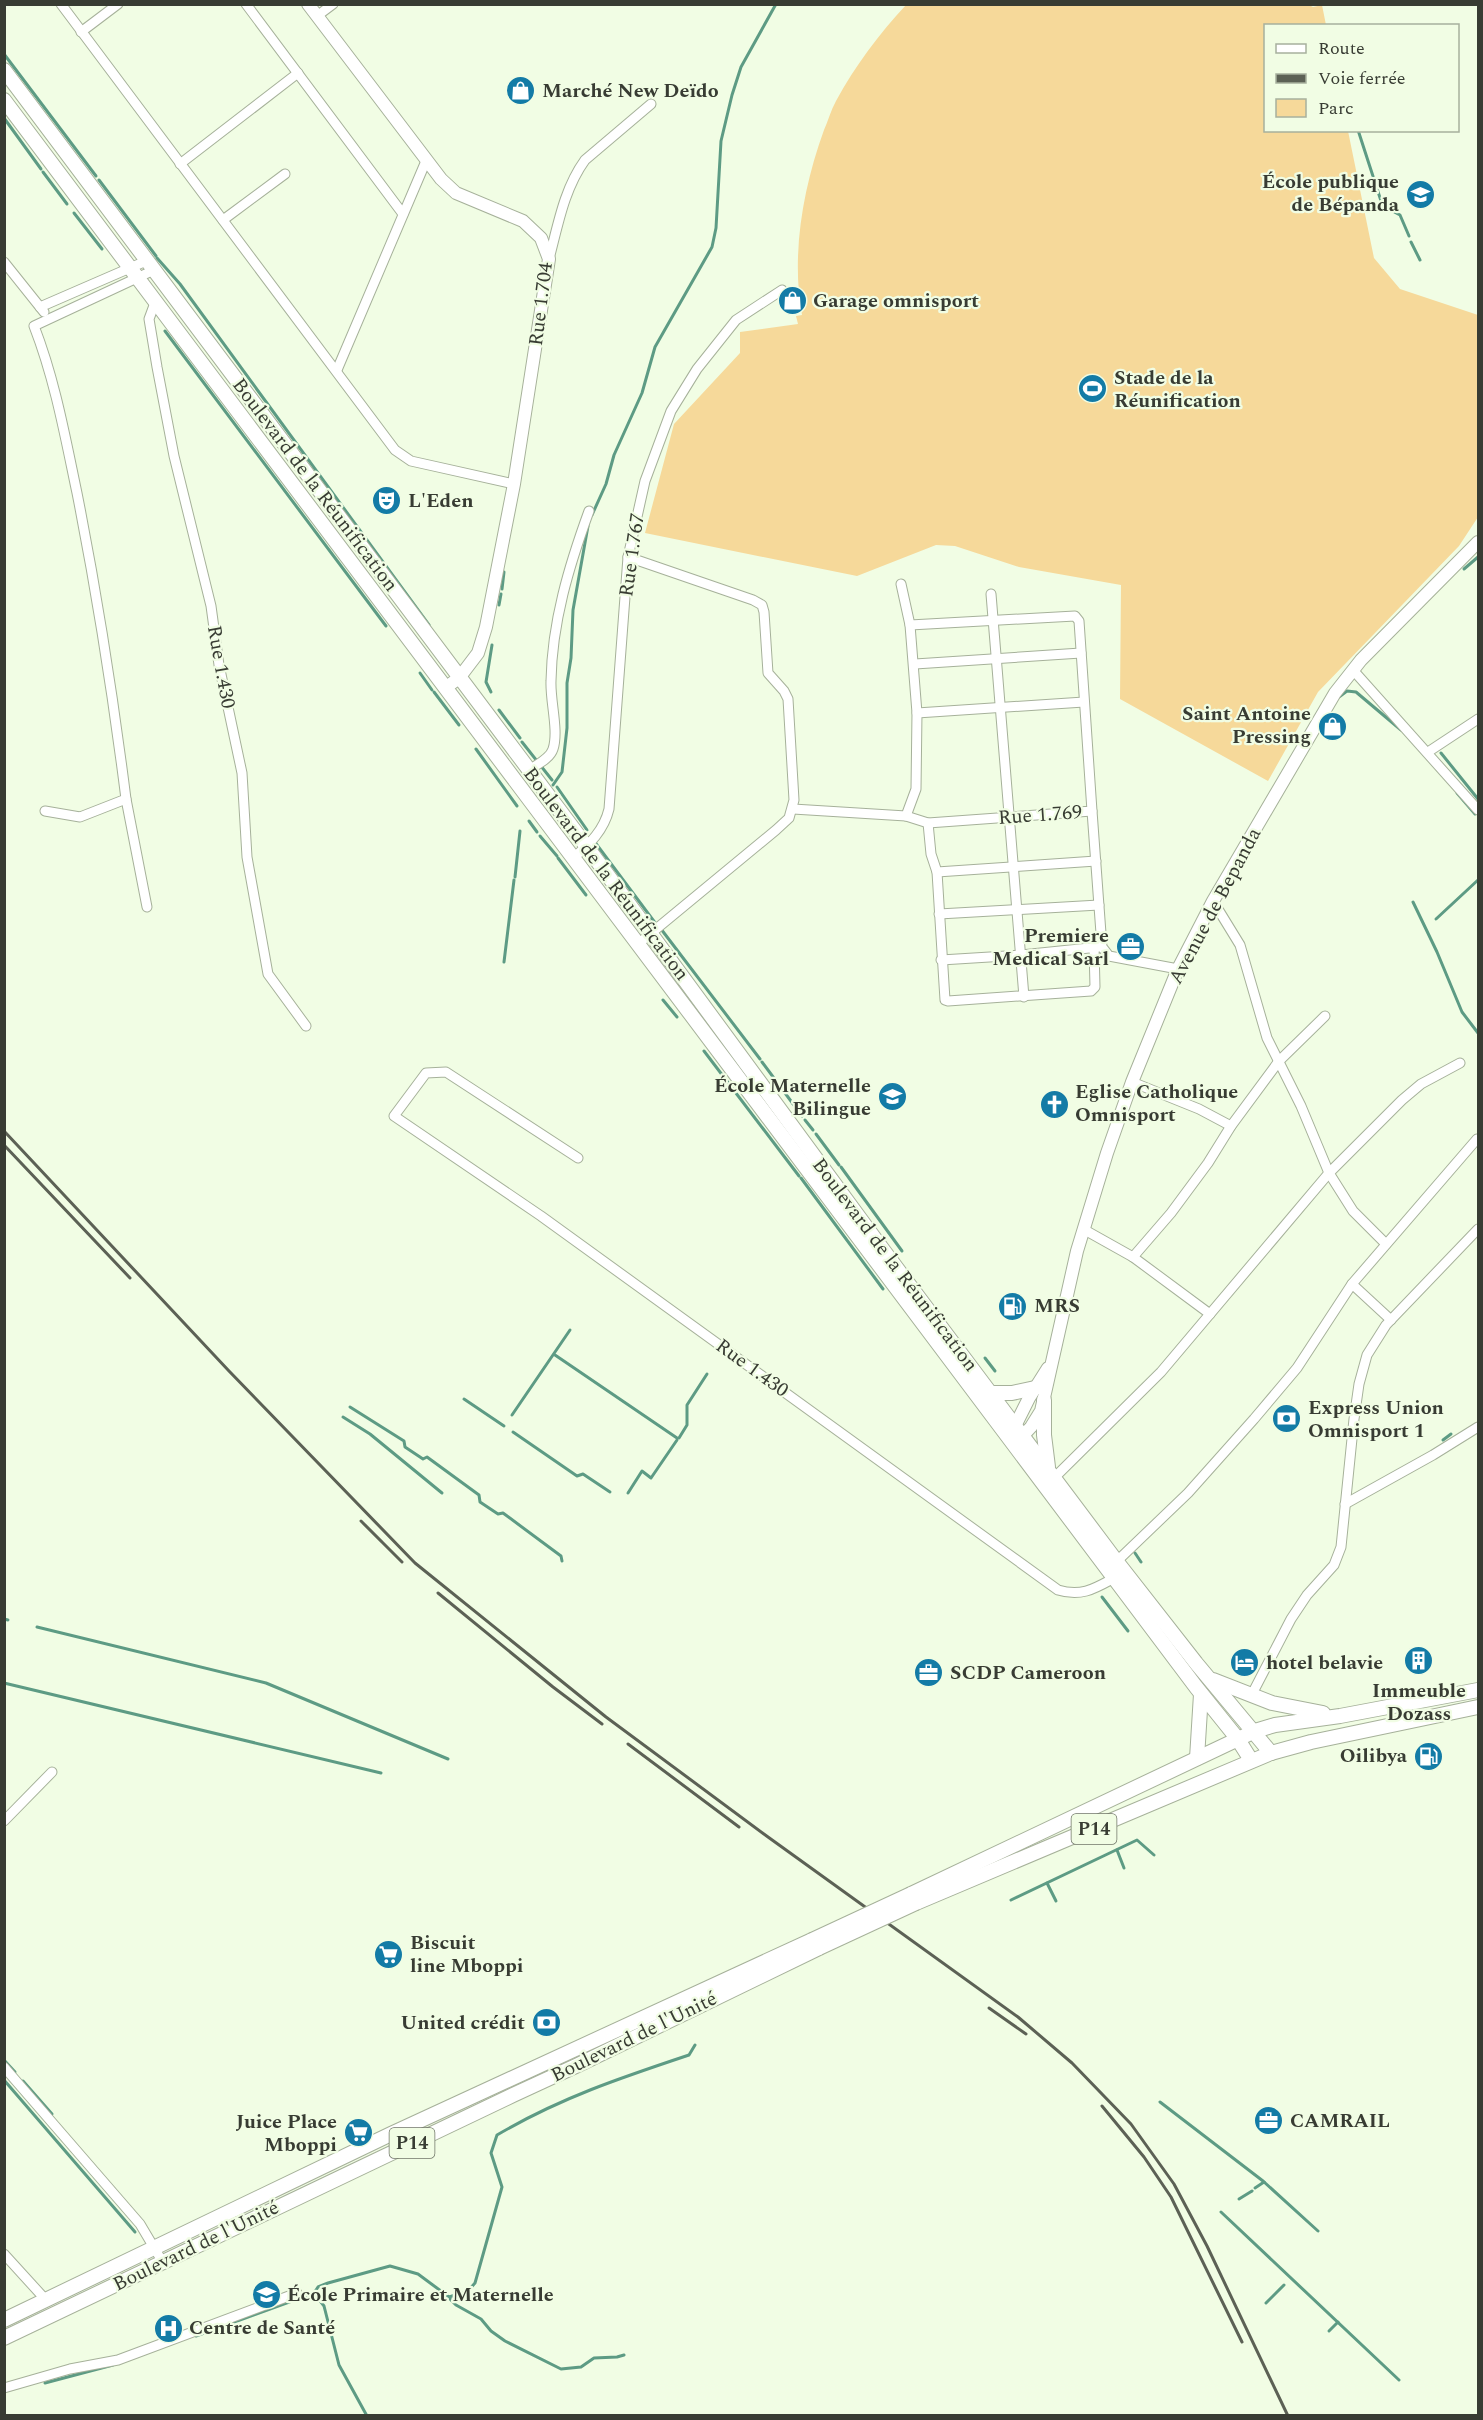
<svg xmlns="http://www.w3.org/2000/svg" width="1483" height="2420" font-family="Spectral,serif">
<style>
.green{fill:#f6d99a}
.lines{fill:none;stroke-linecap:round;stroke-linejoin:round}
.stream{stroke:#5d9b84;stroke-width:3}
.street-casing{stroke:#a6b19a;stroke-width:11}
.secondary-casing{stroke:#a6b19a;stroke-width:14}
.primary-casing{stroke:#a6b19a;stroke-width:16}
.street{stroke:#fff;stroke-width:9}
.secondary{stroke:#fff;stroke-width:12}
.primary{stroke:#fff;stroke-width:14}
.rail{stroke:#5c6155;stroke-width:3}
.primary-bridge-casing{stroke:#a6b19a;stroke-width:16;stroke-linecap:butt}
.primary-bridge{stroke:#fff;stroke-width:14}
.labels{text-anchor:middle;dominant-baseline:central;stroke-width:4.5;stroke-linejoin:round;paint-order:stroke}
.shield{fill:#f1fde4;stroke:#707668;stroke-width:1.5}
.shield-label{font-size:18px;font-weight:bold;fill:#383c33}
.poi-label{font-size:20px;font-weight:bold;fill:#383c33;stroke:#f1fde4;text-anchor:start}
.street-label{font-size:20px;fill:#383c33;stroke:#f1fde4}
</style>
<rect width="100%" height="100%" fill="#f1fde4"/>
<path class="green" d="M1309,5L1313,7L1322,5L1326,25L1266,26V130L1348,131L1374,258L1400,289L1478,315V517L1459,546L1318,692L1268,781L1120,699L1121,585L1019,567L955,546L936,545L857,576L645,533L674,424L740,353V332L798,324L796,316L802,315C791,254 803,188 824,130C828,121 831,110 836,101C855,66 879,34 906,5Z"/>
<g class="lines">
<g class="stream">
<polyline points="4,54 96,176"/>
<polyline points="4,118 41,169"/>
<polyline points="1358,130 1382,204"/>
<polyline points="43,172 67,204"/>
<polyline points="99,180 156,256"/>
<polyline points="1383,206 1400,215 1409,236"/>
<polyline points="74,213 102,249"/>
<polyline points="1411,242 1420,260"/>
<polyline points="157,258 180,284 429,625"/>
<polyline points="165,331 386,626"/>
<polyline points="592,515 606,484 614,455 642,393 655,347 712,247 716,228 721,141 732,95 741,67 776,4"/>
<polyline points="1464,569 1478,557"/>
<polyline points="502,589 504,572"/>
<polyline points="499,605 501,594"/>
<polyline points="420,673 432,690"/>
<polyline points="434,692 459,725"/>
<polyline points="491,692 486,682 492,645"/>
<polyline points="1339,697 1347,691 1356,692 1401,730"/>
<polyline points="499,710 520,738"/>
<polyline points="522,742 552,780"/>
<polyline points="476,749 517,806"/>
<polyline points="1441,753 1478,799"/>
<polyline points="553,785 562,772 567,728 567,683 571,658 573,610 588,526"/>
<polyline points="557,787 587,830"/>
<polyline points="1457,793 1475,814"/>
<polyline points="529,821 537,832"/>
<polyline points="540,836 557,856"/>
<polyline points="594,841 656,924"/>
<polyline points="558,858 586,895"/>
<polyline points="515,877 520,831"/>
<polyline points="1413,902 1437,952 1462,1012 1478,1033"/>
<polyline points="1436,919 1478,880"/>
<polyline points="661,929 760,1059"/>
<polyline points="504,962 514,880"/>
<polyline points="663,1000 677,1017"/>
<polyline points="704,1051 799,1176"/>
<polyline points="762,1062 802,1116"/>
<polyline points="805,1120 813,1130"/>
<polyline points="816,1134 839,1165"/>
<polyline points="841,1167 902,1251"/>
<polyline points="801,1178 883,1289"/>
<polyline points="555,1355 677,1438"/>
<polyline points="985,1358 995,1371"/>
<polyline points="464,1399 504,1426"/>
<polyline points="350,1407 404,1441 405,1447 423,1459 427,1457 479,1495 480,1502 498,1514 503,1513 561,1556 562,1561"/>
<polyline points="512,1415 570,1330"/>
<polyline points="343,1417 370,1434 442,1493"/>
<polyline points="513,1432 577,1476 583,1474 610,1492"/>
<polyline points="679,1438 687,1425 687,1405 707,1374"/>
<polyline points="1443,1440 1451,1434"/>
<polyline points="628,1493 642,1471 651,1478 677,1440"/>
<polyline points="1135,1553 1141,1562"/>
<polyline points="1102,1597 1128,1631"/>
<polyline points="4,1619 8,1620"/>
<polyline points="37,1627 266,1683 448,1759"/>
<polyline points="4,1683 381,1773"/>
<polyline points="1117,1850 1124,1868"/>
<polyline points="1047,1883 1056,1901"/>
<polyline points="1011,1900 1137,1840 1154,1855"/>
<polyline points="4,2060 15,2072"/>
<polyline points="4,2080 135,2232"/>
<polyline points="23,2081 52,2114"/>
<polyline points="1160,2102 1263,2181 1318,2231"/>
<polyline points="1255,2188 1264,2182"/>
<polyline points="1239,2199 1252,2191"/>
<polyline points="1221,2212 1399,2380"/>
<polyline points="314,2293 324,2306 339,2365 367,2416"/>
<polyline points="450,2299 456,2305 481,2319 491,2331 505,2341 561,2369 581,2367 594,2358 617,2357 624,2355"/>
<polyline points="1266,2303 1284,2285"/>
<polyline points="1329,2331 1338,2322"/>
<path d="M196,2336L314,2293L318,2287L328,2283L390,2266L418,2274L449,2297L468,2291L475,2283L502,2187L491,2153L497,2135C560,2098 620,2078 689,2055L695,2045"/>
<polyline points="45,2383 113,2365"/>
</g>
<defs>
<g id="street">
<polyline points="61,4 395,450 411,461 514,484"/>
<polyline points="246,4 403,214"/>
<polyline points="317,16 333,4"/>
<polyline points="81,32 118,4"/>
<polyline points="180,164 298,73"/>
<polyline points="223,220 285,174"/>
<path d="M549,259C558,225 564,189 585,160L651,104"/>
<polyline points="4,262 44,312"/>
<polyline points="156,300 149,319 157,367 174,456 211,606 219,665 242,773 247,857 268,974 306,1026"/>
<polyline points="40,307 146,261"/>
<polyline points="337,370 426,161"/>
<polyline points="628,557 753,600 762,605 764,612 768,673 784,691 788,699 794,800 789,818 776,830 638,944"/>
<polyline points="901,584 910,625 917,713 916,789 906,816"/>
<polyline points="991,594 1024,997"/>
<polyline points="915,664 1081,653"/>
<polyline points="1353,670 1478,810"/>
<polyline points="917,713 1084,702"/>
<polyline points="1428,752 1478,719"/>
<path d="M529,770C536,765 550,759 553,749C559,731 550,701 551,681C552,622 569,566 589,511"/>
<polyline points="126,799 147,907"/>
<polyline points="793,809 906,816 928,823 1092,811 1079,621 1075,616 910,625"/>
<path d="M45,811L80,817L126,799C113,696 97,594 77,493C65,436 55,380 34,326L154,270"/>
<polyline points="1092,811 1102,947 1109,956 1178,969"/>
<polyline points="928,823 931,854 937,872 945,1000 948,1001 1091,991 1095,987 1094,948"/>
<path d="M573,858C590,844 604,830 609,809L628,557L645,481L671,411L697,369L736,320L782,290"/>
<polyline points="937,872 1096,861"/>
<polyline points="1213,901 1240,945 1267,1038 1301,1106 1329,1173 1353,1211 1386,1244"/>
<polyline points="939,914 1099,905"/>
<polyline points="941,960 1021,955 1099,947"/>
<polyline points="1132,1082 1199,1109 1231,1126"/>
<path d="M578,1158L446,1072L426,1073L394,1116L541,1216L1058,1590C1081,1597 1094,1589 1114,1578"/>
<polyline points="1083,1229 1133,1257 1210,1314"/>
<polyline points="1133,1257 1171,1213 1208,1163 1231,1126 1279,1061 1325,1016"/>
<polyline points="1352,1284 1391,1320"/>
<polyline points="1054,1478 1161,1372 1329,1173 1402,1100 1421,1084 1460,1063"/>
<polyline points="1345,1504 1433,1455 1478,1427"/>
<polyline points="1114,1564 1188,1493 1254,1419 1297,1368 1352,1284 1477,1139"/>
<polyline points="1251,1696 1291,1619 1307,1595 1334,1565 1341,1547 1354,1419 1359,1384 1367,1355 1386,1325 1478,1229"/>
<polyline points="4,1821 52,1772"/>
<polyline points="4,2067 140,2224 162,2261"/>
<polyline points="4,2254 45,2299"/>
<polyline points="4,2388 70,2369 118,2360 297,2293"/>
</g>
<g id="secondary">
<polyline points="308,4 441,179 456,193 523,221 541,238 549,259 514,484 486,627 478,653 459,678 445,688"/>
<polyline points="1009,1432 1015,1426 1029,1398 1048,1368"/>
<polyline points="1016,1443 1031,1427 1041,1411 1077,1251 1107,1153 1132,1082 1178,969 1213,901 1335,693 1361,660 1478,542"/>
</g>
<g id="primary">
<polyline points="4,70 587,847 883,1250 1117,1562 1196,1663 1271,1753"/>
<path d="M4,100C402,629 798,1159 1196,1687L1237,1738L1251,1760"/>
<polyline points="991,1393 1012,1393 1035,1388"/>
<polyline points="1044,1400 1044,1435 1048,1467"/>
<polyline points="1213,1680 1272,1703 1323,1713"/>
<polyline points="1197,1758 1201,1694"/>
<polyline points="911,1894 1255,1731 1275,1725 1340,1716 1478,1690"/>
<polyline points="916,1903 1271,1753 1311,1742 1478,1707"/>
<polyline points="4,2320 391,2134 812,1940"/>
<polyline points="4,2338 513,2095 578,2065 819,1948"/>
</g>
</defs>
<use href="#street" class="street-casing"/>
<use href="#secondary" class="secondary-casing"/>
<use href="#primary" class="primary-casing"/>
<use href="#street" class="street"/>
<use href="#secondary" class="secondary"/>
<use href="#primary" class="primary"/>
<g class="rail">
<polyline points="4,1131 229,1371 415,1563 606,1717 768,1837 1018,2017 1072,2063 1131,2124 1174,2184 1207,2246 1288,2416"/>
<polyline points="4,1145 130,1278"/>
<polyline points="361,1521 402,1562"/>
<polyline points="438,1593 553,1687 602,1724"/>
<polyline points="628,1744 739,1827"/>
<polyline points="989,2008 1026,2034"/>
<polyline points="1102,2106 1144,2157 1171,2197 1242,2342"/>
</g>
<defs>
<g id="primary-bridge">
<polyline points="812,1940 911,1894"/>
<polyline points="819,1948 916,1903"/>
</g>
</defs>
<use href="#primary-bridge" class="primary-bridge-casing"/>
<use href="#primary-bridge" class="primary-bridge"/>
</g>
<defs>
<symbol id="shop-disc" viewBox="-11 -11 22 22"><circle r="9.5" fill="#137ba6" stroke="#f1fde4"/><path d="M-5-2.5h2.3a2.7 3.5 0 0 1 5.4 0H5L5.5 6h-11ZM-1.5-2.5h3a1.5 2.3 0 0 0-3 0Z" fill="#fff"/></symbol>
<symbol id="school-disc" viewBox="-11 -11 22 22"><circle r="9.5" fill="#137ba6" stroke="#f1fde4"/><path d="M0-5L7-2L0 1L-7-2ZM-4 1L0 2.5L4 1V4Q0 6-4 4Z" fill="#fff"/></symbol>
<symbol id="stadium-disc" viewBox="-11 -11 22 22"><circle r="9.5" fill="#137ba6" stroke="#f1fde4"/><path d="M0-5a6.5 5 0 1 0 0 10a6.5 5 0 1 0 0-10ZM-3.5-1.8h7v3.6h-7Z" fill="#fff"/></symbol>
<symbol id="theatre-disc" viewBox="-11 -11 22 22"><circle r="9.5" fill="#137ba6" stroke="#f1fde4"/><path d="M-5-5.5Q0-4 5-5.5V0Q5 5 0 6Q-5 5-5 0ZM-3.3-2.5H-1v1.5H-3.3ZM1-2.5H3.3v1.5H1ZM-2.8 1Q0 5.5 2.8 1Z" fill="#fff"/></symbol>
<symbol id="office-disc" viewBox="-11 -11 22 22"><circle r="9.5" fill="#137ba6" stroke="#f1fde4"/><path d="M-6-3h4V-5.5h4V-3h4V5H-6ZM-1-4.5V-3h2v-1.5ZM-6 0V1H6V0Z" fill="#fff"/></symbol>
<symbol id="church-disc" viewBox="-11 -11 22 22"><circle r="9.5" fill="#137ba6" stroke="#f1fde4"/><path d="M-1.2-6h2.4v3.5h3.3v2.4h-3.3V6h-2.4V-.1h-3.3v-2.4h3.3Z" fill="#fff"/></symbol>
<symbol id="fuel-disc" viewBox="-11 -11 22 22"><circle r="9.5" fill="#137ba6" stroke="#f1fde4"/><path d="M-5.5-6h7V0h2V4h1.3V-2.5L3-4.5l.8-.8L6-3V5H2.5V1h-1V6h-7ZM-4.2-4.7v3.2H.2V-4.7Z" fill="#fff"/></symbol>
<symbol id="bank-disc" viewBox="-11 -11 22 22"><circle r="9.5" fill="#137ba6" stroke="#f1fde4"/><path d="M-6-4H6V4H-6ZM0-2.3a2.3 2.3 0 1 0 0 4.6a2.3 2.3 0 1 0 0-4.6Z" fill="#fff"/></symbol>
<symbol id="building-disc" viewBox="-11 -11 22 22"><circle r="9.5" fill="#137ba6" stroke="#f1fde4"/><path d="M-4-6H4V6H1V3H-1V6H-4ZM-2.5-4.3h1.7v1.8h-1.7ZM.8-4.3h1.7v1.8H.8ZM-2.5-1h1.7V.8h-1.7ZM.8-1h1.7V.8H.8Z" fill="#fff"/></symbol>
<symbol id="hotel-disc" viewBox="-11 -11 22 22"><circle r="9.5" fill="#137ba6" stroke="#f1fde4"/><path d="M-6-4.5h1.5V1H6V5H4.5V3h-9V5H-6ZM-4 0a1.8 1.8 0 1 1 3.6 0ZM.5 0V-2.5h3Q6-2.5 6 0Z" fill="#fff"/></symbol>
<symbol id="supermarket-disc" viewBox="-11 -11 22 22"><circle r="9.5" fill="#137ba6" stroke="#f1fde4"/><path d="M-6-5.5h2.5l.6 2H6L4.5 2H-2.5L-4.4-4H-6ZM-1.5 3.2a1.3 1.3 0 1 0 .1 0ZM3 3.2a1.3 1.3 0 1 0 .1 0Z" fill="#fff"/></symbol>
<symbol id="hospital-disc" viewBox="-11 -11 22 22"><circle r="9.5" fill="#137ba6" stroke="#f1fde4"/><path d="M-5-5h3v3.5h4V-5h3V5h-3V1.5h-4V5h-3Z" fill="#fff"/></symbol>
</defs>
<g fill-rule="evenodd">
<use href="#shop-disc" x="504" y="74" width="33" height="33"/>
<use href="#school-disc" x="1404" y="178" width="33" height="33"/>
<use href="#shop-disc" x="776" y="284" width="33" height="33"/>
<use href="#stadium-disc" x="1076" y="372" width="33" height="33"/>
<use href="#theatre-disc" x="370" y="484" width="33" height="33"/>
<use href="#shop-disc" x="1316" y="710" width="33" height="33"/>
<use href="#office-disc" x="1114" y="930" width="33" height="33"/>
<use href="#school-disc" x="876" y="1080" width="33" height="33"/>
<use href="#church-disc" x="1038" y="1088" width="33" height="33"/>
<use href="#fuel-disc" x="996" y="1290" width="33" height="33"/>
<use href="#bank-disc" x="1270" y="1402" width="33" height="33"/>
<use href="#building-disc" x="1402" y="1644" width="33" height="33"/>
<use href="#hotel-disc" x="1228" y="1646" width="33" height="33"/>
<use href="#office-disc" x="912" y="1656" width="33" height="33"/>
<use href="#fuel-disc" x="1412" y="1740" width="33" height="33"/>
<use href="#supermarket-disc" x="372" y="1938" width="33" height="33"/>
<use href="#bank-disc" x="530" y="2006" width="33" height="33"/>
<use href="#office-disc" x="1252" y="2104" width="33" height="33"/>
<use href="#supermarket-disc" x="342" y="2116" width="33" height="33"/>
<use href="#school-disc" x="250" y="2278" width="33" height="33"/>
<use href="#hospital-disc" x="152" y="2312" width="33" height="33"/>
</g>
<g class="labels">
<g class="shield">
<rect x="1071.5" y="1814" width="45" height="30" rx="4.5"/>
<rect x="389.5" y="2128" width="45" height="30" rx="4.5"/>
</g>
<g class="shield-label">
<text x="1094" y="1829">P14</text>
<text x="412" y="2143">P14</text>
</g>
<g class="poi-label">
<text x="542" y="91">Marché New Deïdo</text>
<text x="1399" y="182" text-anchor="end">École publique<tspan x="1399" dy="23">de Bépanda</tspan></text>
<text x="813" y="301">Garage omnisport</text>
<text x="1114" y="378">Stade de la<tspan x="1114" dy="23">Réunification</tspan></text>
<text x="408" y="501">L'Eden</text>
<text x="1311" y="714" text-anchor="end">Saint Antoine<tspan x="1311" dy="23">Pressing</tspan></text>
<text x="1109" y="936" text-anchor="end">Premiere<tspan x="1109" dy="23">Medical Sarl</tspan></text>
<text x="871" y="1086" text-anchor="end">École Maternelle<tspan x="871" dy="23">Bilingue</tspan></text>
<text x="1075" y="1092">Eglise Catholique<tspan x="1075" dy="23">Omnisport</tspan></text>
<text x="1034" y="1306">MRS</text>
<text x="1308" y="1408">Express Union<tspan x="1308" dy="23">Omnisport 1</tspan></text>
<text x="1266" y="1663">hotel belavie</text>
<text x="950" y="1673">SCDP Cameroon</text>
<text x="1419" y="1691" text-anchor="middle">Immeuble<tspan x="1419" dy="23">Dozass</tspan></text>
<text x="1407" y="1756" text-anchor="end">Oilibya</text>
<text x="410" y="1943">Biscuit<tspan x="410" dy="23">line Mboppi</tspan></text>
<text x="525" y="2023" text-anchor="end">United crédit</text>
<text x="1290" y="2121">CAMRAIL</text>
<text x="337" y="2122" text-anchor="end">Juice Place<tspan x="337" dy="23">Mboppi</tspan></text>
<text x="287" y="2295">École Primaire et Maternelle</text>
<text x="189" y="2328">Centre de Santé</text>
</g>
<g class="street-label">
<text transform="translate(541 304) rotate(-83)">Rue 1.704</text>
<text transform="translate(315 485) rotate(53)">Boulevard de la Réunification</text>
<text transform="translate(632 555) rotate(-82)">Rue 1.767</text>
<text transform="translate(221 667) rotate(80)">Rue 1.430</text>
<text transform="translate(1040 815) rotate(-4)">Rue 1.769</text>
<text transform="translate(606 874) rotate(53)">Boulevard de la Réunification</text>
<text transform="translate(1215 906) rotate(-62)">Avenue de Bepanda</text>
<text transform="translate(895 1265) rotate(53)">Boulevard de la Réunification</text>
<text transform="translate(752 1368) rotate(36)">Rue 1.430</text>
<text transform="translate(634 2037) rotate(-26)">Boulevard de l'Unité</text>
<text transform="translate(196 2246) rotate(-26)">Boulevard de l'Unité</text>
</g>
</g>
<rect width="1483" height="2420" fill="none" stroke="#383c33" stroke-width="12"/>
<rect x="1264" y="24" width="195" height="108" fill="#f1fde4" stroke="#a7b09d" stroke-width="1.5"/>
<rect x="1276" y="44" width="30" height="9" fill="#ffffff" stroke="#a7b09d" stroke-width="1.5"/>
<text x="1318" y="54" font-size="18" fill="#383c33">Route</text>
<rect x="1276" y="74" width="30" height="9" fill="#5c6155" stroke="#a7b09d" stroke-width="1.5"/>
<text x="1318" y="84" font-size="18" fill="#383c33">Voie ferrée</text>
<rect x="1276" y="99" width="30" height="18" fill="#f6d99a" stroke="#a7b09d" stroke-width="1.5"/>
<text x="1318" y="114" font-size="18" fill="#383c33">Parc</text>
</svg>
